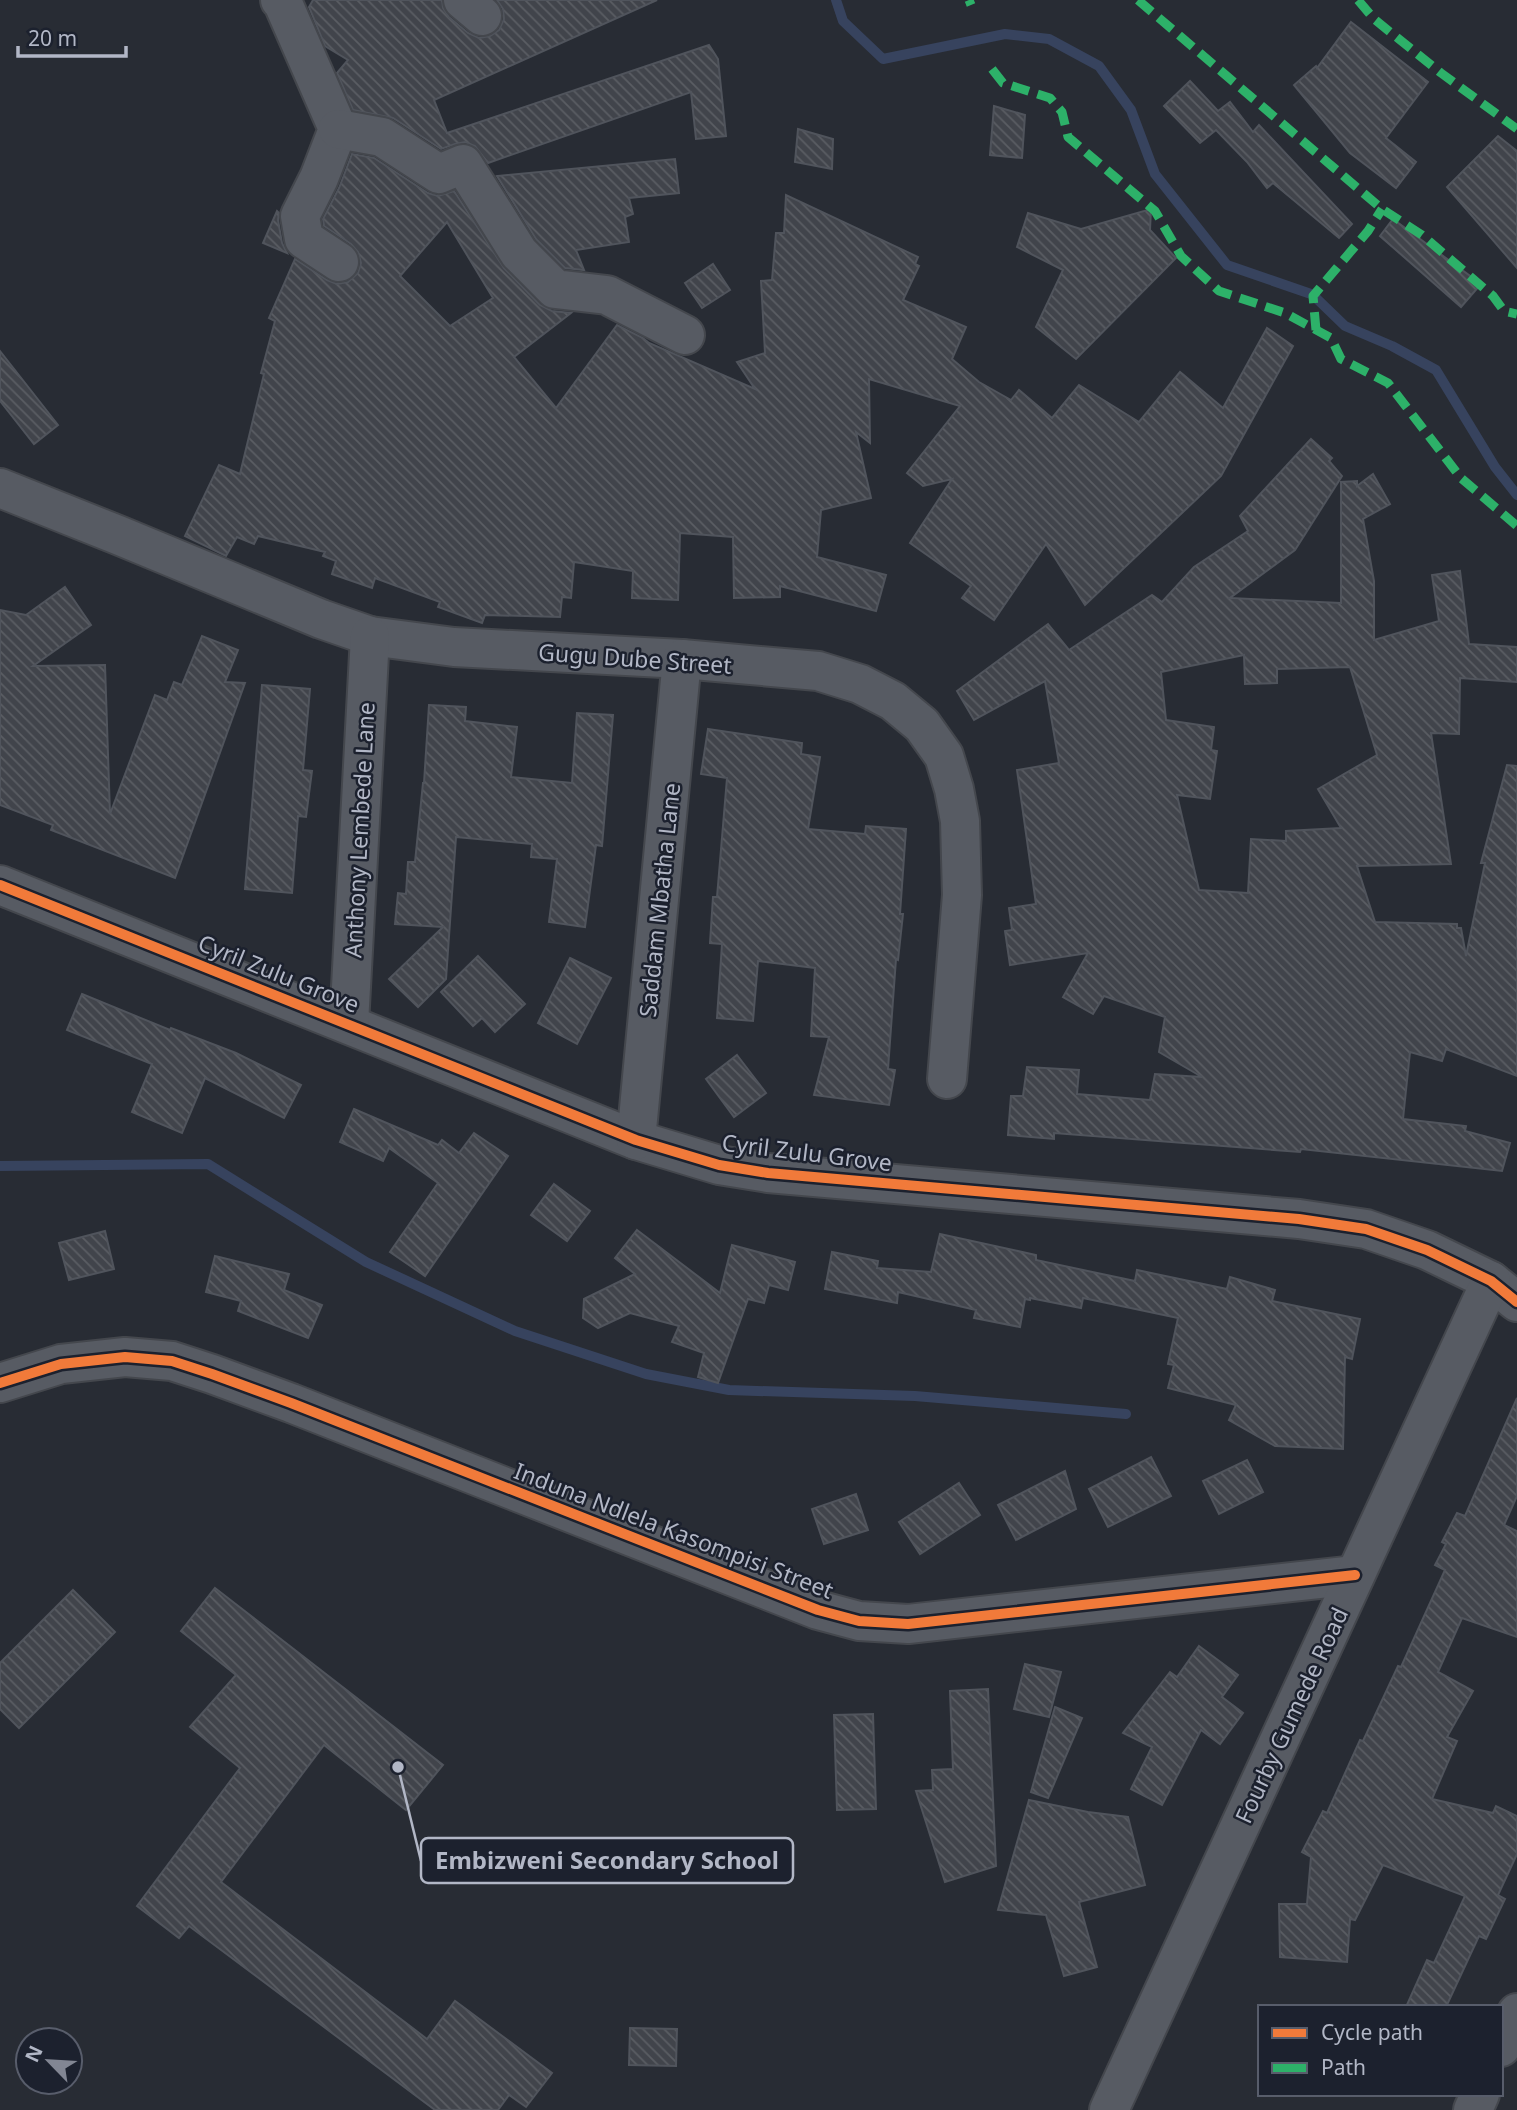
<svg xmlns="http://www.w3.org/2000/svg" width="1517" height="2110" font-family="'Noto Sans',sans-serif">
<style>
.lines{fill:none;stroke-linecap:round;stroke-linejoin:round}
.stream{stroke:#37435e;stroke-width:10}
.building{fill:url(#building-back-hatch);stroke:#50545c;stroke-width:2;fill-rule:evenodd}
.minor-casing{stroke:#44474d;stroke-width:42}
.minor{stroke:#575b63;stroke-width:38}
.quiet{stroke:#2db169;stroke-width:9;stroke-dasharray:18 9;stroke-linecap:butt}
.cycleway-casing{stroke:#1c212e;stroke-width:15}
.cycleway{stroke:#f17a3a;stroke-width:10}
.labels{text-anchor:middle;dominant-baseline:central;stroke-width:5;stroke-linejoin:round;paint-order:stroke}
.street-label{font-size:23px;fill:#b2b7c6;stroke:#1c212e}
.leader{fill:none;stroke:#b2b7c6;stroke-width:2.5}
.callout-dot{fill:#b2b7c6;stroke:#1c212e;stroke-width:2.5}
.callout{fill:#1c212e;stroke:#b2b7c6;stroke-width:2.5}
.callout-label{font-size:24px;text-anchor:middle;font-weight:bold;fill:#b2b7c6}
</style>
<defs>
<pattern id="building-back-hatch" width="6" height="6" patternUnits="userSpaceOnUse" patternTransform="scale(1.75)"><rect width="6" height="6" fill="#41444b"/><path d="M-1 5l2 2M0 0l6 6M5-1l2 2" fill="none" stroke="#5a5d63"/></pattern>
</defs>
<rect width="100%" height="100%" fill="#282c34"/>
<g class="lines">
<g class="stream">
<polyline points="836,0 843,21 883,59 1005,34 1049,39 1099,66 1131,110 1155,174 1227,265 1311,294"/>
<polyline points="1316,298 1345,326 1392,346 1436,370 1495,467 1517,495"/>
<polyline points="0,1166 208,1164 366,1262 515,1331 646,1374 729,1390 915,1396 1126,1414"/>
</g>
</g>
<g class="building">
<polygon points="313,0 442,0 443,8 449,17 468,33 479,38 490,36 499,30 504,19 503,9 497,0 657,0 434,100 447,133 709,45 718,59 726,136 696,139 691,92 488,163 475,146 465,142 455,144 441,149 393,118 353,110 337,73 348,60 325,46 309,7"/>
<polygon points="1351,22 1428,82 1386,138 1416,162 1396,188 1350,153 1294,85 1316,66 1317,68"/>
<polygon points="1190,81 1218,111 1230,102 1253,132 1259,125 1352,224 1339,238 1273,183 1267,188 1247,162 1216,130 1200,143 1164,106"/>
<polygon points="994,106 1025,115 1022,158 990,155"/>
<polygon points="798,129 833,139 832,169 795,162"/>
<polygon points="1498,136 1517,151 1517,268 1447,187"/>
<path d="M352,154L374,158L428,193L438,196L454,191L504,268L540,305L552,311L571,313L514,357L556,408L617,325L643,338L649,343L755,389L737,362L765,353L761,281L772,280L776,233H784L786,195L918,257L915,264L919,266L903,300L966,327L952,359L979,382L1011,400L1019,390L1052,418L1079,385L1139,422L1180,372L1223,408L1267,328L1293,346L1221,476L1085,605L1046,544L994,620L962,598L971,586L910,543L952,479L923,486L907,473L960,406L869,379L870,443L856,432L871,498L821,510L817,557L886,575L876,611L780,586V597L734,598L733,537L680,533L678,600L632,598L633,571L574,562L571,598L562,597L560,617L485,615L482,623L438,607L440,602L375,578L372,588L332,574L336,561L323,556L325,552L258,536L254,544L237,537L226,556L185,536L219,465L240,474L264,374L261,373L275,321L269,318L295,259L327,280L337,284L348,282L358,273L361,263L358,252L351,244L324,226L323,219L339,188ZM447,222L493,298L450,326L400,276Z"/>
<polygon points="675,159 679,193 629,198 633,214 625,217 629,242 576,250 584,270 565,268 536,239 497,176"/>
<polygon points="1151,209 1150,230 1176,258 1076,359 1036,327 1063,270 1017,247 1028,213 1081,229"/>
<polygon points="277,211 279,213 278,220 282,243 287,253 263,243"/>
<polygon points="1393,219 1481,284 1461,307 1380,236"/>
<polygon points="713,264 730,290 702,308 685,283"/>
<polygon points="0,351 58,425 34,444 0,401"/>
<path d="M1311,439L1332,458L1329,461L1342,476L1295,550L1230,598L1341,603V482L1357,481V486L1373,474L1390,504L1363,519L1374,581V640L1439,621L1432,575L1460,571L1469,644L1517,647V682L1460,678L1459,734L1431,733L1451,864L1357,866L1375,922L1457,924V928H1461L1466,956L1485,863H1481L1507,765L1517,766V1076L1446,1049L1442,1061L1410,1052L1403,1119L1466,1126L1465,1131L1510,1143L1502,1171L1301,1149L1300,1152L1054,1133V1139L1008,1135L1011,1096H1023L1027,1067L1079,1070L1077,1094L1150,1100L1155,1074L1202,1077L1159,1052L1165,1017L1104,996L1093,1014L1063,997L1088,953L1010,965L1005,931L1012,930L1009,908L1036,904L1017,770L1059,763L1045,681L974,720L957,691L1048,624L1069,650L1152,595L1162,602L1194,567L1248,531L1240,516ZM1244,655L1245,684L1277,683V669L1350,667L1377,755L1318,789L1341,828L1286,831V841L1251,839L1248,893L1199,890L1177,795L1210,799L1217,751L1211,750L1214,727L1166,720L1161,672Z"/>
<polygon points="65,587 91,625 33,666 105,665 110,814 155,695 167,700 174,682 182,685 202,636 238,650 225,682 245,683 175,878 51,830 53,825 0,805 0,610 26,615"/>
<polygon points="262,685 310,689 303,770 312,771 306,817 298,816 292,893 245,889"/>
<polygon points="429,705 466,707 465,721 517,727 511,777 572,783 577,713 613,715 602,846 596,845 585,927 549,922 557,859 531,857 532,844 456,837 446,979 418,1007 389,979 443,927 395,924 398,893 406,894 408,862 415,862 423,783 424,783"/>
<polygon points="708,729 802,743 801,754 820,757 808,829 865,834 866,826 906,829 900,914 903,914 898,960 896,959 888,1069 895,1070 889,1105 814,1095 829,1037 811,1036 815,968 758,961 753,1021 717,1018 722,944 710,943 713,897 717,897 727,778 701,774"/>
<polygon points="478,956 525,1004 495,1032 482,1018 473,1026 441,992"/>
<polygon points="570,958 611,978 577,1044 538,1023"/>
<polygon points="82,994 170,1030 171,1028 236,1053 301,1085 284,1118 205,1078 182,1133 132,1112 152,1064 67,1030"/>
<polygon points="737,1055 766,1093 734,1117 706,1079"/>
<polygon points="354,1109 438,1145 442,1140 459,1153 474,1133 508,1156 425,1276 390,1252 438,1183 389,1148 383,1161 340,1142"/>
<polygon points="554,1184 590,1211 567,1241 531,1215"/>
<polygon points="637,1230 720,1293 732,1245 795,1262 788,1290 769,1285 764,1303 748,1299 718,1383 698,1377 704,1353 672,1342 679,1326 630,1313 598,1328 583,1318 584,1299 635,1274 615,1258"/>
<polygon points="105,1231 114,1269 69,1280 59,1243"/>
<polygon points="940,1234 1036,1255 1036,1260 1135,1281 1137,1270 1227,1289 1230,1277 1275,1290 1272,1301 1360,1319 1352,1359 1345,1357 1343,1449 1275,1446 1229,1420 1236,1405 1168,1388 1174,1365 1168,1364 1178,1318 1083,1298 1081,1308 1030,1298 1030,1300 1025,1299 1020,1327 974,1318 976,1310 898,1292 897,1303 825,1289 832,1252 878,1261 877,1268 931,1272"/>
<polygon points="215,1256 289,1274 284,1290 322,1305 308,1338 238,1311 241,1301 206,1292"/>
<polygon points="1517,1398 1517,1496 1504,1525 1517,1531 1517,1637 1462,1618 1438,1672 1473,1691 1447,1737 1457,1741 1432,1799 1493,1813 1496,1806 1517,1816 1517,1854 1498,1895 1505,1899 1486,1939 1479,1936 1446,2007 1406,2007 1427,1960 1434,1963 1465,1896 1383,1865 1355,1920 1350,1919 1347,1962 1280,1957 1279,1904 1307,1904 1311,1857 1302,1852 1323,1811 1327,1813 1360,1740 1363,1741 1398,1666 1401,1667 1445,1570 1435,1565 1446,1544 1442,1542 1457,1513 1465,1516"/>
<polygon points="1151,1457 1171,1496 1108,1527 1089,1489"/>
<polygon points="1247,1460 1263,1492 1219,1514 1203,1481"/>
<polygon points="1065,1471 1076,1509 1016,1540 998,1505"/>
<polygon points="959,1483 980,1515 920,1554 899,1522"/>
<polygon points="856,1494 868,1530 824,1544 812,1509"/>
<polygon points="215,1588 443,1765 406,1810 324,1745 221,1882 427,2039 455,2001 552,2073 526,2107 509,2095 498,2110 435,2110 189,1926 179,1938 137,1906 240,1768 190,1727 236,1675 181,1631"/>
<polygon points="73,1590 115,1632 19,1728 0,1709 0,1663"/>
<polygon points="1199,1646 1238,1675 1222,1697 1243,1713 1220,1744 1201,1730 1162,1805 1131,1789 1152,1747 1123,1733 1170,1672 1177,1677"/>
<polygon points="1025,1664 1061,1672 1049,1717 1014,1709"/>
<polygon points="988,1689 996,1866 945,1882 916,1791 933,1790 932,1770 953,1769 950,1691"/>
<polygon points="1055,1707 1082,1718 1048,1798 1031,1792"/>
<polygon points="873,1714 876,1809 837,1810 834,1715"/>
<polygon points="1029,1800 1088,1812 1128,1817 1145,1885 1079,1902 1097,1967 1064,1976 1046,1915 998,1910"/>
<polygon points="630,2028 677,2029 676,2066 629,2065"/>
</g>
<g class="lines">
<defs>
<g id="minor">
<polyline points="280,0 282,1 338,129 319,178 300,216 304,239 339,262"/>
<polyline points="463,0 482,16"/>
<polyline points="338,129 382,137 439,174 463,164 519,253 555,289 607,295 685,335"/>
<polyline points="0,488 118,535 321,619 370,636 454,647 682,659 818,671 860,684 893,701 922,725 944,756 954,789 960,821 962,895 947,1079"/>
<polyline points="0,885 636,1140 719,1165 768,1173 1299,1219 1366,1229 1427,1250 1491,1281 1517,1302"/>
<polyline points="349,1024 370,636"/>
<polyline points="636,1140 682,659"/>
<polyline points="0,1383 61,1364 125,1357 172,1361 212,1374 291,1403 818,1610 859,1621 908,1624 1355,1575"/>
<polyline points="1501,2047 1517,2013"/>
<polyline points="1109,2110 1491,1281"/>
<polyline points="1473,2110 1480,2094"/>
</g>
</defs>
<use href="#minor" class="minor-casing"/>
<use href="#minor" class="minor"/>
<g class="quiet">
<polyline points="969,0 971,5"/>
<polyline points="1138,0 1382,209 1422,235 1493,296 1504,311 1517,314"/>
<polyline points="1358,0 1374,19 1441,73 1517,129"/>
<polyline points="992,69 1003,83 1050,98 1062,112 1068,137 1155,211 1181,256 1219,291 1285,313 1331,338 1341,359 1388,383 1461,478 1517,526"/>
<polyline points="1316,330 1313,296 1368,231 1382,209"/>
</g>
<defs>
<g id="cycleway">
<polyline points="0,885 636,1140 719,1165 768,1173 1299,1219 1366,1229 1427,1250 1491,1281 1517,1302"/>
<polyline points="0,1383 61,1364 125,1357 172,1361 212,1374 291,1403 818,1610 859,1621 908,1624 1355,1575"/>
</g>
</defs>
<use href="#cycleway" class="cycleway-casing"/>
<use href="#cycleway" class="cycleway"/>
</g>
<g class="labels">
<g class="street-label">
<text transform="translate(635 658) rotate(4)">Gugu Dube Street</text>
<text transform="translate(359 830) rotate(-87)">Anthony Lembede Lane</text>
<text transform="translate(659 900) rotate(-84)">Saddam Mbatha Lane</text>
<text transform="translate(279 973) rotate(22)">Cyril Zulu Grove</text>
<text transform="translate(807 1152) rotate(7)">Cyril Zulu Grove</text>
<text transform="translate(674 1530) rotate(21)">Induna Ndlela Kasompisi Street</text>
<text transform="translate(1291 1715) rotate(-65)">Fourby Gumede Road</text>
</g>
</g>
<path class="leader" d="M398 1767L421 1861"/>
<circle class="callout-dot" cx="398" cy="1767" r="7"/>
<rect class="callout" x="421" y="1838" width="372" height="45" rx="7"/>
<g class="callout-label">
<text x="607" y="1869">Embizweni Secondary School</text>
</g>
<rect x="1258" y="2005" width="245" height="91" fill="#1c212e" stroke="#585d6b" stroke-width="2"/>
<rect x="1272" y="2028" width="35" height="10" fill="#f17a3a" stroke="#585d6b" stroke-width="2"/>
<text x="1321" y="2040" font-size="21" fill="#b2b7c6">Cycle path</text>
<rect x="1272" y="2063" width="35" height="10" fill="#2db169" stroke="#585d6b" stroke-width="2"/>
<text x="1321" y="2075" font-size="21" fill="#b2b7c6">Path</text>
<g transform="translate(49 2061) rotate(295)"><circle r="33" fill="#1c212e" stroke="#585d6b" stroke-width="2"/>
<path d="M0-5L12 26L0 18L-12 26Z" fill="#828693"/>
<text y="-10" font-size="19" font-weight="bold" text-anchor="middle" fill="#b2b7c6">N</text>
</g>
<path d="M18 46v10h108v-10" fill="none" stroke="#b2b7c6" stroke-width="3.5"/>
<text x="28" y="46" font-size="21" fill="#b2b7c6" stroke="#1c212e" stroke-width="5" paint-order="stroke">20 m</text>
</svg>
